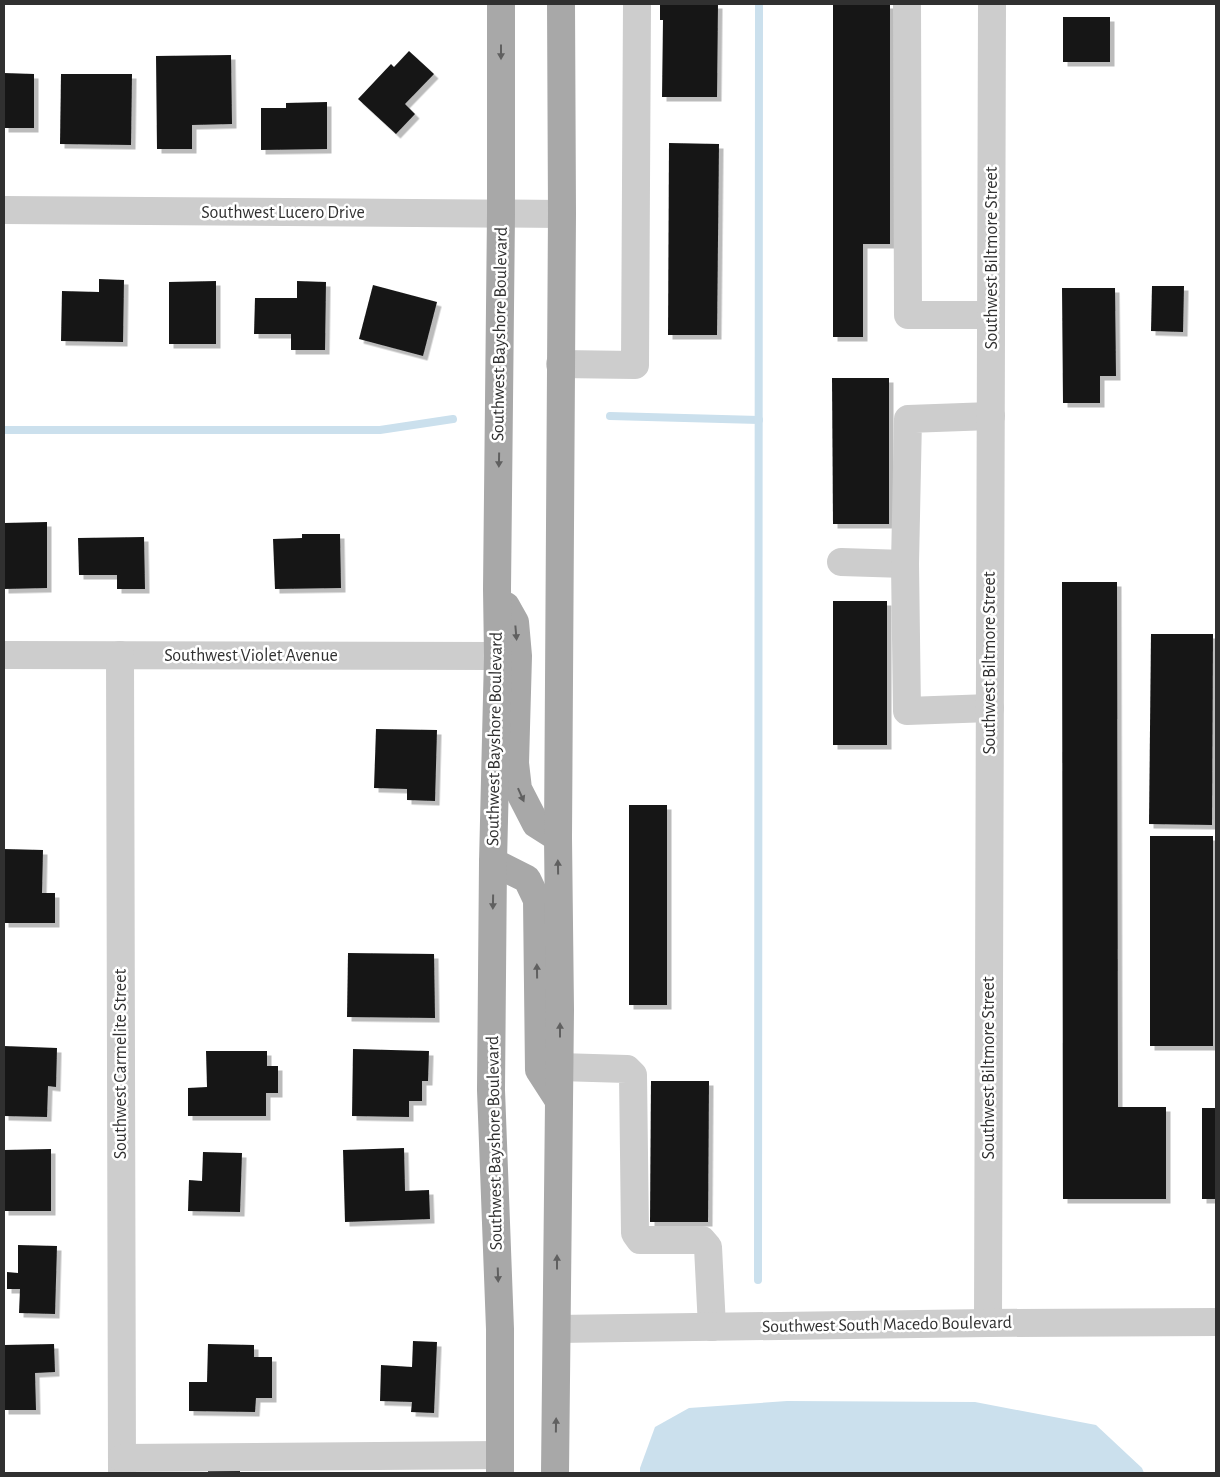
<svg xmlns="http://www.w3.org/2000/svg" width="1220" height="1477" font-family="'Alegreya Sans',sans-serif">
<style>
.water{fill:#cbe0ed}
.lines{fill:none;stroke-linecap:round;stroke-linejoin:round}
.stream{stroke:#cbe0ed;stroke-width:8}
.building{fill:#171717;filter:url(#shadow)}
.minor{stroke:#cdcdcd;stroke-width:28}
.major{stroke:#a8a8a8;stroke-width:28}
.oneway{fill:#606060}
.labels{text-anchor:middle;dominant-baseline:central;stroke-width:5;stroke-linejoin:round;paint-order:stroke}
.street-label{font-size:18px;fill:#303030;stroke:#fff}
</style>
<defs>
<filter id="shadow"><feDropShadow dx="4.5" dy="4.5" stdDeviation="0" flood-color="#0004"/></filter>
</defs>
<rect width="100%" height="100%" fill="#fff"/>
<polygon class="water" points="787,1401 975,1402 1096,1425 1142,1468 1144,1473 640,1473 640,1468 655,1427 689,1408"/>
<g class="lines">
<g class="stream">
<polyline points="610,416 759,420"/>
<polyline points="4,430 380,430 453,419"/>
<polyline points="758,1280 759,4"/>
</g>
</g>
<g class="building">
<polygon points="660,4 718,4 717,97 662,97 663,20 660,20"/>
<polygon points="833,4 890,4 890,244 863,244 863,337 833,337"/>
<rect x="1063" y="17" width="47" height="45"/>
<polygon points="409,51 434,74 405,104 415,114 396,134 358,99 391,64 394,67"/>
<polygon points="231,55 232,124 192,125 192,149 157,149 156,56"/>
<polygon points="4,73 34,74 34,128 4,128"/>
<polygon points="61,74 132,74 131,145 60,144"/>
<polygon points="327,102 327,149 261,150 261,108 286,108 286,103"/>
<polygon points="669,143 719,144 717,335 668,335"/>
<polygon points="99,279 124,280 123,342 61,341 62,291 99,292"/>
<polygon points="216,281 216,344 169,344 169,282"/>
<polygon points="297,281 326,282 325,350 291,350 291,334 254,334 255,298 297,298"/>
<polygon points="373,285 437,302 423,356 359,339"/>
<polygon points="1152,286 1184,286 1183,332 1151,331"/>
<polygon points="1062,288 1115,288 1116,376 1100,376 1100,403 1063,403"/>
<polygon points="832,378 889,378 889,524 833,524"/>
<polygon points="47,522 47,588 4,589 4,523"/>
<polygon points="302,534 340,534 341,588 275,589 273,539 302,538"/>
<polygon points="144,537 145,589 117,589 117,575 79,575 78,538"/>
<polygon points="1062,582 1117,582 1118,1107 1166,1107 1166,1199 1063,1199"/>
<rect x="833" y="601" width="54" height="144"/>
<polygon points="1151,634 1213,634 1212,825 1149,824"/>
<polygon points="376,729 437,730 435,801 407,800 407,789 374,788"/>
<rect x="629" y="805" width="38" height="200"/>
<rect x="1150" y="836" width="63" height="210"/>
<polygon points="4,849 43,850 42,893 55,893 55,923 4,923"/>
<polygon points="348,953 434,954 435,1018 347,1017"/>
<polygon points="4,1046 57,1048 56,1087 48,1086 47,1117 4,1116"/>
<polygon points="353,1049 429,1051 428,1081 422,1081 422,1101 409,1101 409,1117 352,1116"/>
<polygon points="206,1051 267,1051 267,1066 278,1066 278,1093 266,1093 266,1116 188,1116 188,1088 207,1087"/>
<polygon points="651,1081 709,1081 708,1222 650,1222"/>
<rect x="1202" y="1108" width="14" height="91"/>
<polygon points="404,1148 405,1191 429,1190 430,1219 345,1222 343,1150"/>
<polygon points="51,1149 51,1211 4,1211 4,1150"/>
<polygon points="203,1152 242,1153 240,1212 188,1211 189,1180 202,1181"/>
<polygon points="18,1245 57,1246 55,1314 19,1313 20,1289 7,1289 7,1272 18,1273"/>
<polygon points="413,1341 437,1342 434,1413 411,1412 412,1402 380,1401 381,1365 412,1367"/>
<polygon points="54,1344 55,1372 35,1373 36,1410 4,1410 4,1345"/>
<polygon points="208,1344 254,1345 254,1357 272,1357 272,1398 256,1398 255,1412 189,1411 189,1382 207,1382"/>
<rect x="208" y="1471" width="32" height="2"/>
</g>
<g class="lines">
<g class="minor">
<polyline points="907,4 908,315 991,315"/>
<polyline points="4,210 562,214"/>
<polyline points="560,364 635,365 637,4"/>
<polyline points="841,562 905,564"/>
<polyline points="4,655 498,656"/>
<polyline points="120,655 122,1473"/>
<polyline points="990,708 907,711 905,564 908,419 991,416"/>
<polyline points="559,1067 627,1069 633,1075 635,1233 640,1240 702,1240 708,1247 712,1327"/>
<polyline points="988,1323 992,4"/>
<polyline points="557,1329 988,1323 1216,1322"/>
<polyline points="122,1458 500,1455"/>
</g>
<g class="major">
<polyline points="506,606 515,622 518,656 515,763 518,789 536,824 558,838"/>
<polyline points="493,862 527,879 537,900 539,1070 559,1101"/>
<polyline points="500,1473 500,1329 491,1090 493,862 498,656 497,589 501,214 501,4"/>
<polyline points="555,1473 560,1010 558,838 562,214 561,4"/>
</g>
</g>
<defs><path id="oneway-solid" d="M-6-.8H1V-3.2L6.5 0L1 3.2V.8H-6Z" transform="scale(1.25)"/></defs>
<g class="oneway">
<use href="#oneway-solid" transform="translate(501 52) rotate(90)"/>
<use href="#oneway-solid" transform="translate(499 460) rotate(91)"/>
<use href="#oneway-solid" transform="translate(516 633) rotate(85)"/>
<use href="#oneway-solid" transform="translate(521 795) rotate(66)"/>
<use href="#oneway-solid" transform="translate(558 867) rotate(-91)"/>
<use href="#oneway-solid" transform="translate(493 902) rotate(91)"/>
<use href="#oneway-solid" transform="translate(537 971) rotate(-91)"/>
<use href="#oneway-solid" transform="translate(560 1030) rotate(-90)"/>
<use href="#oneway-solid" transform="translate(557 1262) rotate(-90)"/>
<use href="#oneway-solid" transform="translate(498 1275) rotate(88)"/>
<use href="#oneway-solid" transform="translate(556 1425) rotate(-89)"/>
</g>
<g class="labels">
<g class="street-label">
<text x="283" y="213">Southwest Lucero Drive</text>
<text transform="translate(992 258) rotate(-90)">Southwest Biltmore Street</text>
<text transform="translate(500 334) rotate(-89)">Southwest Bayshore Boulevard</text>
<text x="251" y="656">Southwest Violet Avenue</text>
<text transform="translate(990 663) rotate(-90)">Southwest Biltmore Street</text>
<text transform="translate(495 739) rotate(-89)">Southwest Bayshore Boulevard</text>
<text transform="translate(121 1064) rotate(-90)">Southwest Carmelite Street</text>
<text transform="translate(989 1068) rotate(-90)">Southwest Biltmore Street</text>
<text transform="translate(495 1143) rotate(-91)">Southwest Bayshore Boulevard</text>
<text transform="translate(887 1325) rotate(-1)">Southwest South Macedo Boulevard</text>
</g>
</g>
<rect width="1220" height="1477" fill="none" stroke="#303030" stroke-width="10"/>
</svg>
